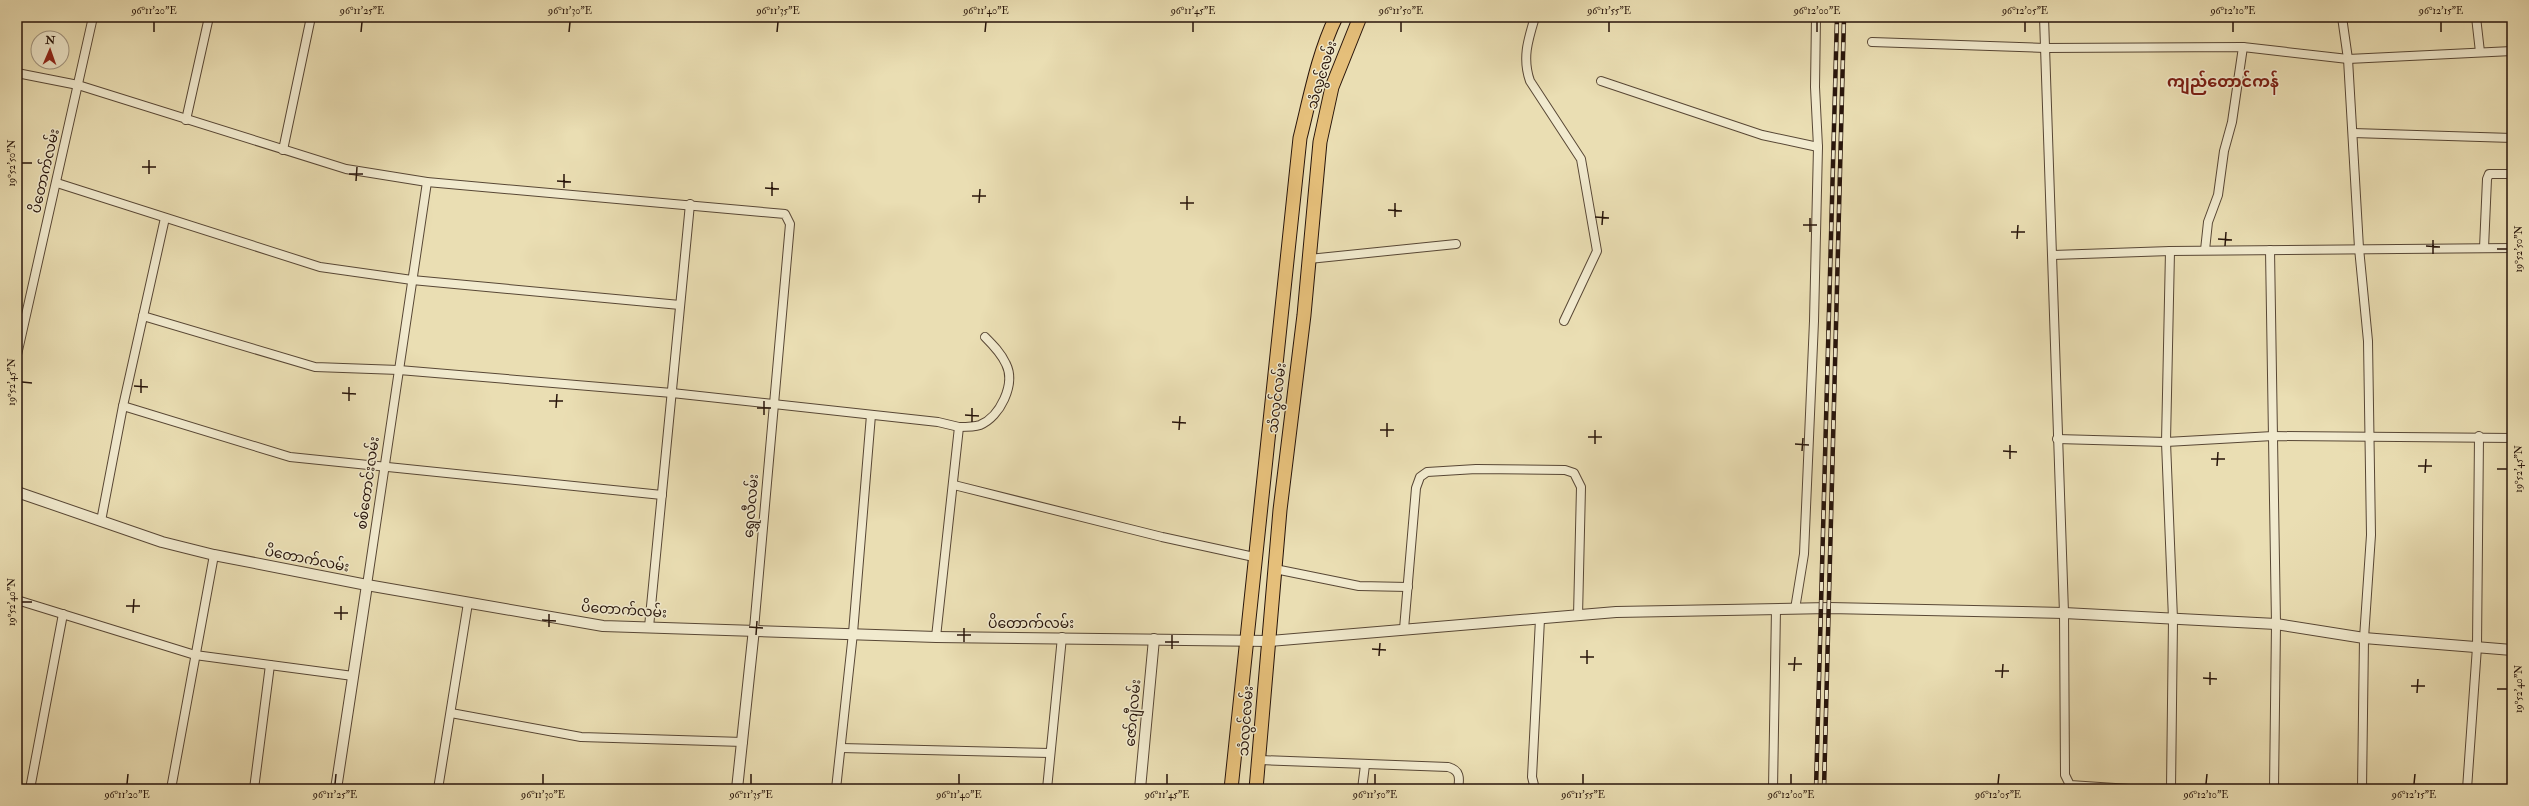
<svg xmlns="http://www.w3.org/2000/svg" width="2529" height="806" font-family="'IM FELL Double Pica','Noto Sans Myanmar',serif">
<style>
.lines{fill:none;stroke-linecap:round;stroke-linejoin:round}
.minor-casing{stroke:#584735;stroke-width:10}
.tertiary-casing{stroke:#584735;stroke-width:12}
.primary-casing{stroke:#28150b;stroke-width:15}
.minor{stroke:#f1eace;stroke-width:8}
.tertiary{stroke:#f1eace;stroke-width:10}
.primary{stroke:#e5bf7a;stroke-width:13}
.rail-casing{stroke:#28150b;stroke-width:4.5}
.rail{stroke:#f1eace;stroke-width:3;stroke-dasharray:9;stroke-linecap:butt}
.ticks{fill:none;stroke:#28150b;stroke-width:1.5}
.labels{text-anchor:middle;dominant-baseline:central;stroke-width:3;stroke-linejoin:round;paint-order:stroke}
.street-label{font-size:14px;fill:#28150b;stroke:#f1eace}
.quarter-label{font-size:16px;font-weight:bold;fill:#7a1f14;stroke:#f1eace}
.neatline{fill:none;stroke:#28150b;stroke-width:1.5}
.ticks-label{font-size:10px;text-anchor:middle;fill:#28150b}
</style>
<rect width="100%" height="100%" fill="#eadeb3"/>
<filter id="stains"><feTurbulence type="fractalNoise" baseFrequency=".005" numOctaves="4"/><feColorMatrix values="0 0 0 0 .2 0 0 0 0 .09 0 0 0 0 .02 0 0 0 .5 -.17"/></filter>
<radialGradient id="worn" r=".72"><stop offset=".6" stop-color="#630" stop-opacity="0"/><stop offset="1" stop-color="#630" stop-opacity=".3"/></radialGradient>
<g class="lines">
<defs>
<g id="minor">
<path d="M1535,17C1528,40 1522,58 1530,81L1581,159L1597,251L1564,321"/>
<polyline points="2044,17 2064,613 2065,775 2070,785 2130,789"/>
<polyline points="2342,17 2348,59 2359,248 2368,341 2371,535 2364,638 2362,789"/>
<polyline points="2476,17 2480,52"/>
<polyline points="1872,42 2045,48 2243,47 2348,59 2512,51"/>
<polyline points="17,73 78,85 346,169 427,182 785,214 790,224 754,629"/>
<polyline points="1601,81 1762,135 1818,147"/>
<polyline points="186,120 209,17"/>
<polyline points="2353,133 2512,138"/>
<polyline points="283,150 311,17"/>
<polyline points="57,183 320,267 412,280 680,305"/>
<polyline points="2484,248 2487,179 2489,174 2512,174"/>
<polyline points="2205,250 2208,222 2218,195 2224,151 2232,122 2243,47"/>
<polyline points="2270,250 2276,624 2274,789"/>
<polyline points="2170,251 2166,442 2173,619 2171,789"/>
<polyline points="2053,255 2170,251 2512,248"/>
<polyline points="1309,259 1456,244"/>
<polyline points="143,316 315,367 399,370 672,393 938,422 959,427 936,637"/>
<polyline points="17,355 93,17"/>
<polyline points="123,406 290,457 662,495"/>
<path d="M959,427C966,427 974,427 980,425C1000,417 1016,384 1006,364C1001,353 993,345 985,337"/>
<polyline points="2057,439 2166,442 2273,436 2512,438"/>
<polyline points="954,485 1162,537 1254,557"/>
<polyline points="101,521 123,406 165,218"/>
<polyline points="1275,569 1359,586 1408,587"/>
<polyline points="367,585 427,182"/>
<polyline points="17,600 195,655 353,676"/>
<polyline points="1795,609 1804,554 1814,321 1818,147 1815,87 1816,17"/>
<polyline points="649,627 690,204"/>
<polyline points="1404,629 1416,488 1420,477 1427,472 1476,469 1565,470 1574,473 1581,487 1578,616"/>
<polyline points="451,713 581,737 743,742"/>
<polyline points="841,748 1050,753"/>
<path d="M1260,760L1448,767C1460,770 1460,778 1458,789"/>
<polyline points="30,789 63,614"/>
<polyline points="171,789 214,555"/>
<polyline points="254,789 270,665"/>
<polyline points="438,789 468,603"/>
<polyline points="836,789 853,633 871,415"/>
<polyline points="1047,789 1062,637"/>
<polyline points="1362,789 1365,765"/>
<polyline points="1535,789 1532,777 1540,619"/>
<polyline points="1773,789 1776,609"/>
<polyline points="2467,789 2477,647 2479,436"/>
</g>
<g id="tertiary">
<polyline points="17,492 162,542 214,555 367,585 603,626 936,637 1269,641 1616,612 1829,608 2064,613 2276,624 2364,638 2512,650"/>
<polyline points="336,789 367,585"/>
<polyline points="737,789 754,629"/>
<polyline points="1140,789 1154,639"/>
</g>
<g id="primary">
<path d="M1231,789L1300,138C1310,98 1318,54 1336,17"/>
<polyline points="1256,789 1280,510 1304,315 1320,142 1332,87 1360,17"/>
</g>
</defs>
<use href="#minor" class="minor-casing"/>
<use href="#tertiary" class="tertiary-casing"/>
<use href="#primary" class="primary-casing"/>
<use href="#minor" class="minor"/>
<use href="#tertiary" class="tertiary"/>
<use href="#primary" class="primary"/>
<defs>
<g id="rail">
<polyline points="1816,789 1837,17"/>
<polyline points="1824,789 1844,17"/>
</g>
</defs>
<use href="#rail" class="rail-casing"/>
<use href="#rail" class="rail"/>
</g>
<path class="ticks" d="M154,32V22M361,32L362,22M569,32L570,22M777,32L778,22M985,32L986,22M1193,32V22M1401,32V22M1609,32V22M1817,32V22M2025,32V22M2233,32V22M2441,32V22M22,163H32M142,167H156M149,174V160M349,174H363M356,181L357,167M557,181L571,182M564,188V174M765,188L779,189M772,196V182M972,196H986M979,203L980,189M1180,203H1194M1187,210V196M1388,210L1402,211M1395,217V203M1595,217L1609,218M1602,225L1603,211M1803,225H1817M1810,232V218M2011,232H2025M2017,239L2018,225M2218,239L2232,240M2225,246L2226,232M2426,246L2440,247M2497,249H2507M2433,254V240M22,382L32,383M134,386L148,387M141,393V379M342,393L356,394M349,401V387M549,401H563M556,408L557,394M757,408H771M764,415V401M965,415L979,416M972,422V408M1172,422L1186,423M1179,430L1180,416M1380,430H1394M1387,437V423M1588,437H1602M1595,444V430M1795,444L1809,445M1802,451L1803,438M2003,451L2017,452M2010,459V445M2211,459H2225M2217,466L2218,452M2418,466H2432M2497,469H2507M2425,473L2426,459M22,602H32M126,606H140M133,613L134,599M334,613H348M341,620V606M542,620L556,621M549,627V614M749,627L763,628M756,635L757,621M957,635H971M964,642V628M1165,642H1179M1172,649V635M1372,649L1386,650M1379,656L1380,643M1580,657H1594M1587,664V650M1788,664H1802M1794,671L1795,657M1995,671H2009M2002,678L2003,664M2203,678L2217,679M2210,685V672M2411,686H2425M2497,689H2507M2417,693L2418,679M127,784L128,774M335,784L336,774M543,784V774M751,784V774M959,784V774M1167,784V774M1375,784V774M1583,784V774M1791,784V774M1998,784L1999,774M2206,784L2207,774M2414,784L2415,774"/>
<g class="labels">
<g class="street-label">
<text transform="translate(1322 75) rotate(-73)">သံလွင်လမ်း</text>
<text transform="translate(45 171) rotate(-77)">ပိတောက်လမ်း</text>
<text transform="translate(1277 398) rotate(-83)">သံလွင်လမ်း</text>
<text transform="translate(368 483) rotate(-82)">စစ်တောင်းလမ်း</text>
<text transform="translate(751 506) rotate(-85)">ရွှေလီလမ်း</text>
<text transform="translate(307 559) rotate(11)">ပိတောက်လမ်း</text>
<text transform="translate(624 610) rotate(4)">ပိတောက်လမ်း</text>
<text x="1031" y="623">ပိတောက်လမ်း</text>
<text transform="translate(1133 713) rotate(-85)">ဇော်ဂျီလမ်း</text>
<text transform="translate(1246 721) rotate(-86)">သံလွင်လမ်း</text>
</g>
<g class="quarter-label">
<text x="2223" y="82">ကျည်တောင်ကန်</text>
</g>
</g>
<rect width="2529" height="806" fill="none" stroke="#eadeb3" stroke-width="44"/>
<g transform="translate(50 50) rotate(2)"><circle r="19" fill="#f1eace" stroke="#a19580"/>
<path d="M0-3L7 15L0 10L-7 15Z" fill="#8f2418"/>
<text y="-6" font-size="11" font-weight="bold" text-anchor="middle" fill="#28150b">N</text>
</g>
<rect x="22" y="22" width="2485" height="762" class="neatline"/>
<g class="ticks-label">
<text x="154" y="14">96°11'20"E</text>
<text x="362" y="14">96°11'25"E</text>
<text x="570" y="14">96°11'30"E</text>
<text x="778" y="14">96°11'35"E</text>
<text x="986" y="14">96°11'40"E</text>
<text x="1193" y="14">96°11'45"E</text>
<text x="1401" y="14">96°11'50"E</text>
<text x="1609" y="14">96°11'55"E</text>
<text x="1817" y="14">96°12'00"E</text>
<text x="2025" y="14">96°12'05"E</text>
<text x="2233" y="14">96°12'10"E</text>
<text x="2441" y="14">96°12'15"E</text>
<text transform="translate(11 163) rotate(-90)" y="4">19°52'50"N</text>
<text transform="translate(2518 249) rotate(-90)" y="4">19°52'50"N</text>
<text transform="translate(11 382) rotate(-90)" y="4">19°52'45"N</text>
<text transform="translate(2518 469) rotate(-90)" y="4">19°52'45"N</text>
<text transform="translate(11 602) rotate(-90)" y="4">19°52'40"N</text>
<text transform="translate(2518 689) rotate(-90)" y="4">19°52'40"N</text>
<text x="127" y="798">96°11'20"E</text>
<text x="335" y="798">96°11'25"E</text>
<text x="543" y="798">96°11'30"E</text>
<text x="751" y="798">96°11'35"E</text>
<text x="959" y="798">96°11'40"E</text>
<text x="1167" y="798">96°11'45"E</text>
<text x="1375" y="798">96°11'50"E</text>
<text x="1583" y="798">96°11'55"E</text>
<text x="1791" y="798">96°12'00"E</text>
<text x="1998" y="798">96°12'05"E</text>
<text x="2206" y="798">96°12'10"E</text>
<text x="2414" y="798">96°12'15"E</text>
</g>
<rect width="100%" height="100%" filter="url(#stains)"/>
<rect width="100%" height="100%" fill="url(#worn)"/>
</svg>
